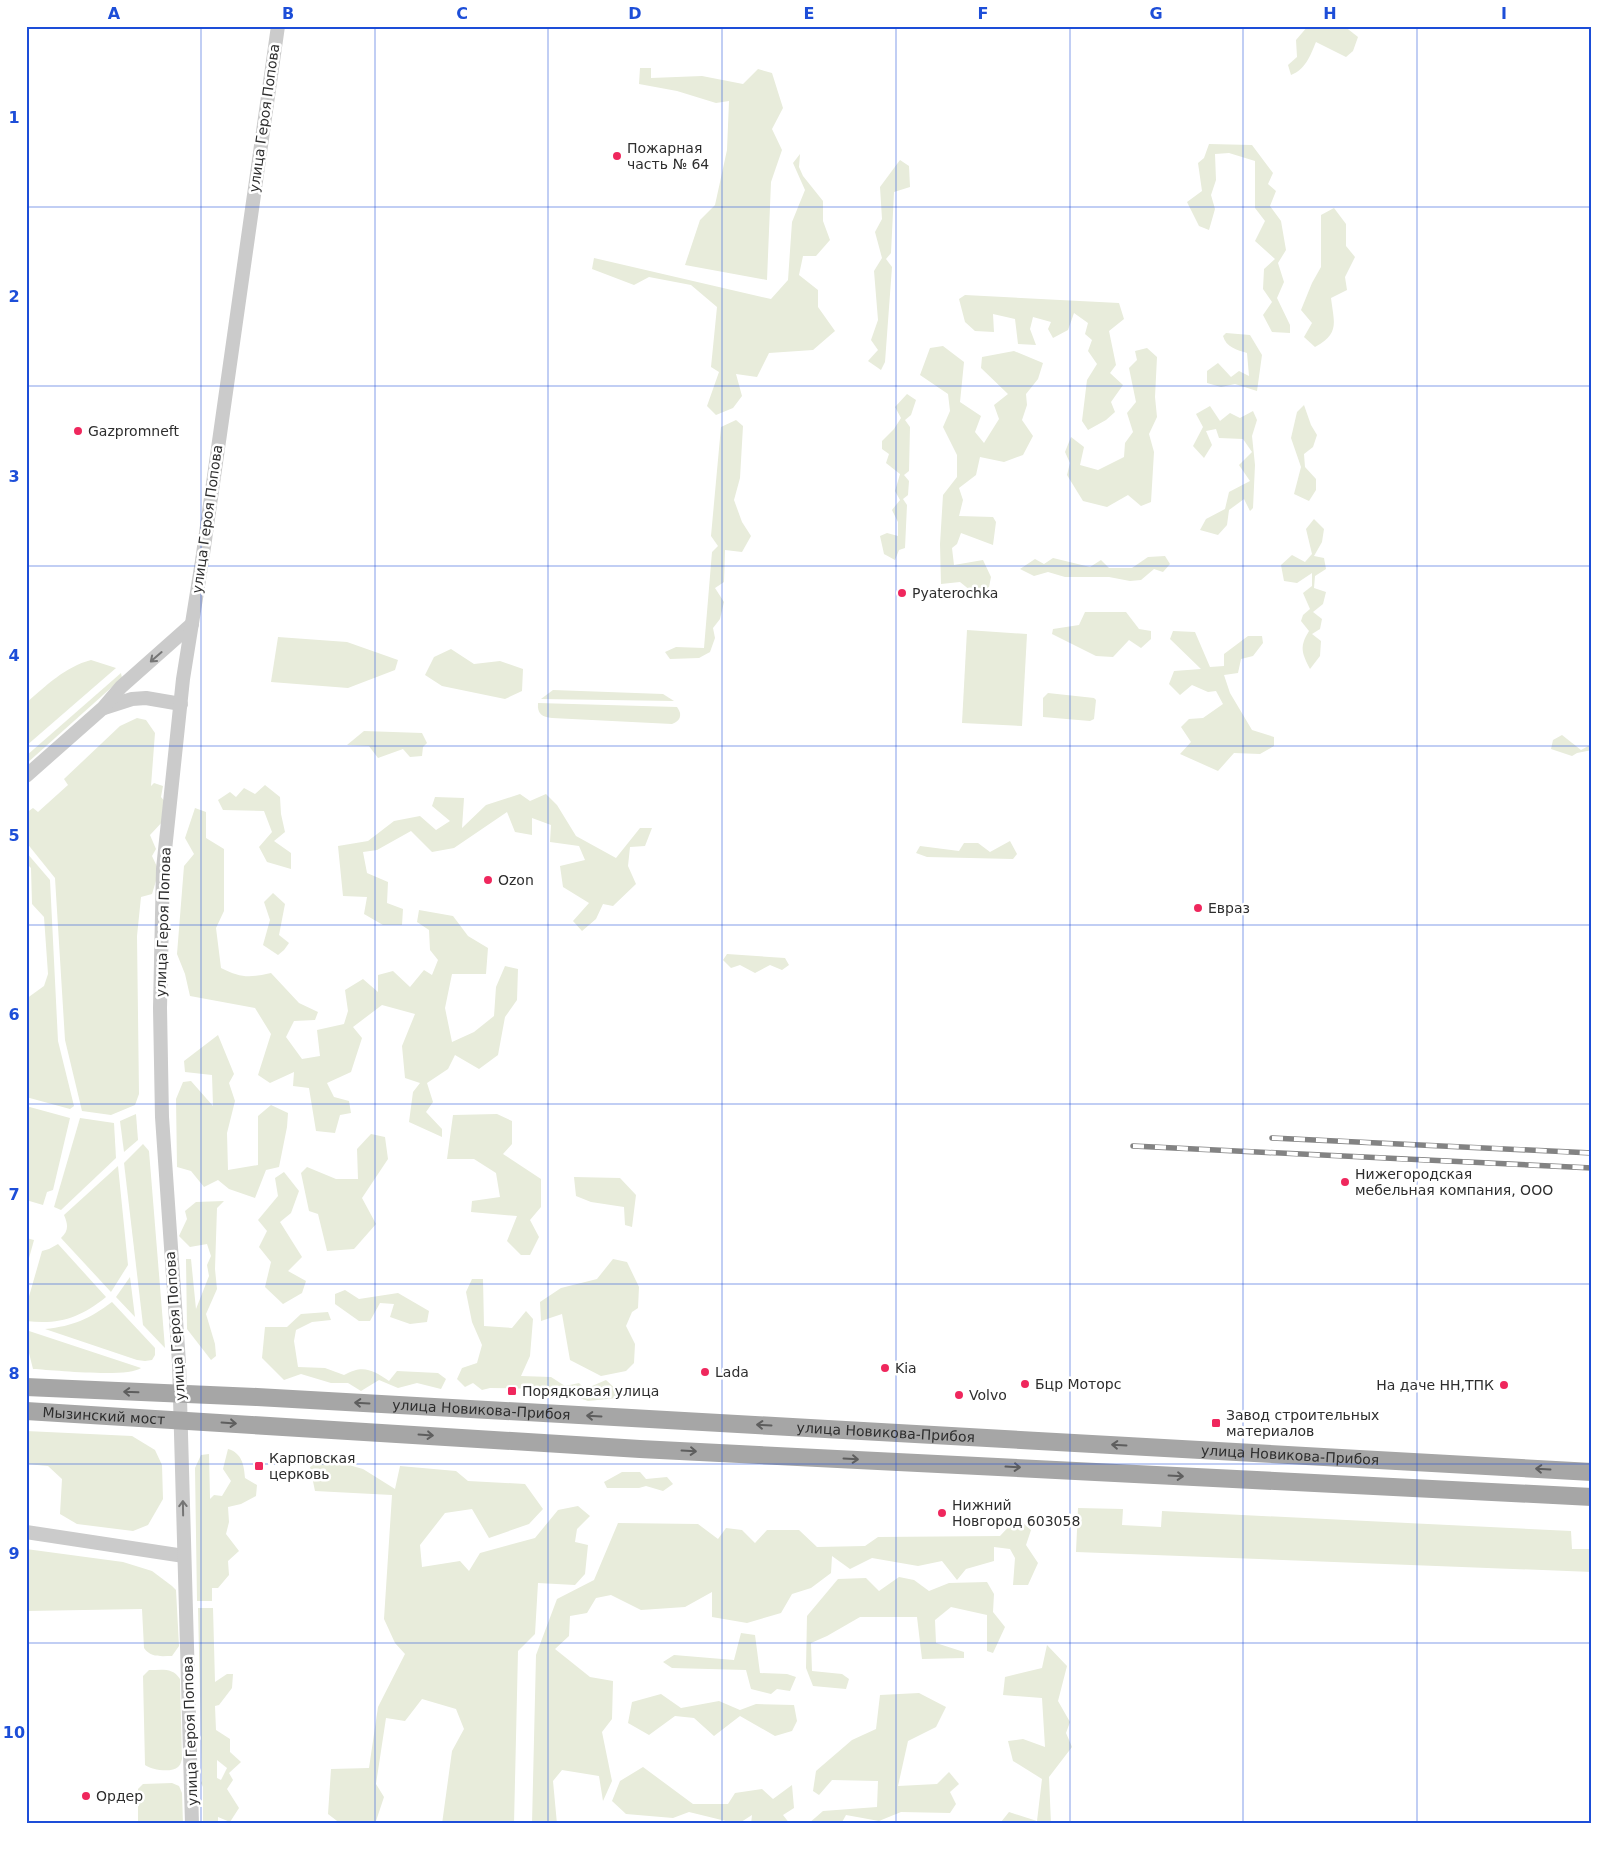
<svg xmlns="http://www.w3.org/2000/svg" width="1618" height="1850" font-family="'DejaVu Sans',sans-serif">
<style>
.green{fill:#e8ecdb;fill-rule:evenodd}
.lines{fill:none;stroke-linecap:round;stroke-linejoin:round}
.tertiary{stroke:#cbcbcb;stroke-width:14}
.primary{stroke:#a6a6a6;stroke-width:18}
.rail-casing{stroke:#838383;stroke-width:5.5}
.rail{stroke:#fff;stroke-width:4;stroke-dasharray:11;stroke-linecap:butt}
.oneway{stroke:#757575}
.oneway2{stroke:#5e5e5e}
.grid{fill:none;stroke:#1d4ed8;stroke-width:1;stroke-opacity:0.55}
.poi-dot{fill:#ef275d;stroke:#fff;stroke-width:2}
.labels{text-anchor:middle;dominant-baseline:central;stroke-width:5;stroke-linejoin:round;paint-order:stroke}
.street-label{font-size:14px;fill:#2e2e2e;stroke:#fff}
.poi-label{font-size:14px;fill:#2e2e2e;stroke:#fff;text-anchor:start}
.neatline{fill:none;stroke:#1d4ed8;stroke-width:2}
.grid-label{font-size:16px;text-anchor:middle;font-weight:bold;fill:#1d4ed8}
</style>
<rect width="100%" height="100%" fill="#fff"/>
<g class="green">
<path d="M1308,26H1344L1358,37L1353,51L1346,57L1316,42C1310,56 1306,69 1291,75L1288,65L1297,57L1296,40Z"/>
<polygon points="640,68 651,68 651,78 702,76 743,84 758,69 772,73 783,108 772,129 782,150 771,182 767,280 685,265 700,220 715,205 727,150 729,101 716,103 677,91 639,84"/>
<polygon points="1209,144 1252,145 1273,173 1268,184 1276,191 1270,206 1281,221 1286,250 1278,263 1284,282 1277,298 1290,325 1290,333 1272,332 1263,315 1272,302 1263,289 1264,269 1275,259 1255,241 1265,221 1255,208 1255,161 1229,153 1215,154 1216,180 1211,195 1215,209 1209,230 1199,226 1187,202 1202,191 1198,163 1204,158"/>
<polygon points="800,154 799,167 803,176 823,201 823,221 830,240 816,256 803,256 799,275 818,290 818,307 835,331 813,350 769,353 757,377 736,374 742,396 733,408 716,415 707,406 719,372 711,367 717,307 691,285 649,277 634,285 592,269 594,258 771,299 788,280 792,222 805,190 793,163"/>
<polygon points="900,160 909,166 910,187 894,192 891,253 886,259 892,267 885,362 881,370 868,361 878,350 871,340 878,320 874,271 882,258 875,232 882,219 880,187"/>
<path d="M1334,208L1346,224V246L1355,257L1345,277L1347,290L1331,298C1334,323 1340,333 1315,347L1304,337L1312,323L1301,310L1312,283L1321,267V215Z"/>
<polygon points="965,295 1119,303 1124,319 1109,331 1116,365 1110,373 1123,385 1111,402 1115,412 1106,420 1088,430 1082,421 1087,380 1097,364 1088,351 1092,340 1085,334 1088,323 1074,313 1068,330 1053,338 1048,329 1051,322 1033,317 1030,329 1036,345 1018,344 1015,319 993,314 994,332 975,331 965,322 959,299"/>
<path d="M1226,333L1250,335L1262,355L1257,391L1235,384L1221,387L1207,383V371L1218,363L1231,377L1239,371L1249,376L1247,353C1237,350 1226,347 1223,336Z"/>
<polygon points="943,346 964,362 960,402 981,416 975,432 984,443 999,419 994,405 1008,394 981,368 982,357 1014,351 1043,363 1038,379 1026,394 1027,405 1022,420 1033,436 1023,455 1004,462 980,457 976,475 959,488 963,500 959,516 993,517 996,522 993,545 961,533 957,544 952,548 954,565 983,560 991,577 989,587 976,595 960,582 941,584 940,544 943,495 957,477 957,455 943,427 950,411 948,394 920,375 930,348"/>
<polygon points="1147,348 1157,357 1155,397 1157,417 1149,434 1154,452 1151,502 1141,506 1128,495 1107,507 1083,501 1067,475 1070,463 1065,452 1071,437 1084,447 1080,465 1098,470 1124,457 1125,443 1133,432 1127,413 1136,402 1129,368 1137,360 1135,351"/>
<polygon points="907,394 916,400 911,415 905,420 910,427 909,471 904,475 909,481 908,495 903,499 907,505 905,548 899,550 895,560 884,554 880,536 887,533 898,536 898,522 892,510 900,500 895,491 900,474 886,463 889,454 882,449 882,441 894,429 901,418 895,407"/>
<polygon points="1304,405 1311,425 1317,435 1313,447 1304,454 1305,467 1316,479 1316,490 1309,501 1294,494 1301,467 1291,438 1297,412"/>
<polygon points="1210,406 1220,421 1230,413 1240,418 1253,411 1257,420 1252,436 1255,465 1253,508 1250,511 1244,499 1229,510 1227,525 1218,535 1200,530 1206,519 1225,509 1229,492 1250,481 1239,465 1252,452 1243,439 1219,438 1216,429 1206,431 1212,445 1204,458 1193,446 1203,427 1196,414"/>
<polygon points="736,420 743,426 740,478 734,500 742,522 751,536 742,552 725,550 724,582 715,588 724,602 720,619 713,628 715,638 710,652 699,658 670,659 665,652 676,647 704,648 712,552 718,546 711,536 721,427"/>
<path d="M1314,519L1324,529L1322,542L1314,556L1324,558L1326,569L1315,576L1314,588L1326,592L1323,604L1313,612L1322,619L1320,629L1312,634L1321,641L1320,656L1310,669C1302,653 1299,647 1309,631L1301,621L1303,615L1310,609L1303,593L1312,586V573L1297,583L1284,581L1281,565L1292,555L1305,562L1312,554L1306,529Z"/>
<polygon points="1165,556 1170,564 1163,572 1154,569 1141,580 1130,581 1109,577 1065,577 1048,572 1034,576 1020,569 1035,559 1044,564 1053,558 1090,567 1101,560 1109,568 1132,568 1148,557"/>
<polygon points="1085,612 1126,612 1139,629 1151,631 1151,639 1141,648 1129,640 1113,657 1096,656 1052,634 1053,629 1079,625"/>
<polygon points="967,630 1027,634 1022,726 962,723"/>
<polygon points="1173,631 1195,632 1210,667 1224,666 1224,654 1248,636 1262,636 1263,643 1253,656 1241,659 1238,673 1224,675 1230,693 1252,730 1274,737 1274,746 1260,754 1234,753 1218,771 1180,754 1191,742 1181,727 1189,719 1203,718 1223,704 1216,691 1208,692 1192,685 1180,695 1169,684 1174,671 1201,669 1170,639"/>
<polygon points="278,637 347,642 398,660 395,670 348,688 271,682"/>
<polygon points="451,649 474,664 500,661 523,669 522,691 505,699 442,686 425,675 434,657"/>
<path d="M91,660L116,668L26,746V703C47,685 65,667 91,660Z"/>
<polygon points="121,673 122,678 26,764 26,756"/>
<polygon points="553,690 663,694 674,701 541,699"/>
<polygon points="1048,693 1094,698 1096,700 1094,719 1090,721 1043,717 1043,698"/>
<path d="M538,703L677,707C683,715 680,721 672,724L552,718C542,717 537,714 538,703Z"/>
<polygon points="137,718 146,720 155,733 151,786 154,783 163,786 161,797 165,802 164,820 150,835 156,849 152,856 159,871 152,894 141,897 137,936 139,1094 135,1105 111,1115 82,1111 65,1040 55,878 26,842 26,813 33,808 38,812 68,785 64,779 120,726"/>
<polygon points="364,731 422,733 427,743 423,747 422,756 410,757 403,749 378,758 369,746 347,745"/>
<polygon points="1562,735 1581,750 1592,744 1592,750 1577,753 1572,756 1551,749 1553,740"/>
<polygon points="265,785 280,797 281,814 285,832 274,841 291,853 291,869 267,862 259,847 272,832 264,811 223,810 218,800 230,792 236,797 244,788 255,794"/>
<polygon points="520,794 530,801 546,794 557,805 576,836 616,858 640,828 652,828 645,846 630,847 628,866 636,884 613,906 603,904 596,919 582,931 573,921 589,903 563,887 560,866 585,860 579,846 550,842 551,825 532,818 532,835 515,832 507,812 454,848 432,852 411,831 377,850 363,852 367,873 388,882 387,903 403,909 402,925 383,925 364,914 367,897 343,896 338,846 368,841 394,821 420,816 436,830 450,821 432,806 435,797 464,798 462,828 486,805"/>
<path d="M195,808L206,812V838L224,849V911L216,928L221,968C241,978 249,978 271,973L299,1003L318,1012L315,1020L294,1021L286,1037L302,1059L320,1056L317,1030L344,1024L348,1011L345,990L363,979L378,992V975L393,971L410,987L424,970L432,975L438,960L430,950L429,930L417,922L419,910L453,916L468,936L488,948L486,974H452L445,1008L452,1042L474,1032L494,1016L496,987L505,966L518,969L517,1000L505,1017L498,1055L479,1069L455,1055L448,1069L427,1083L433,1102L426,1112L442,1129V1137L409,1122L413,1092L420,1083L405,1078L402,1046L415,1014L382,1005L353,1027L362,1038L351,1072L327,1083L334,1097L349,1101L351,1113L340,1115L335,1133L316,1131L309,1088L293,1086L294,1072L270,1083L258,1075L271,1034L255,1008L190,996L185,974L177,954L184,866L194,854L185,838Z"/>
<polygon points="1010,841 1017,854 1013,859 927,857 916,853 920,846 959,851 964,843 978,843 990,852"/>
<polygon points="26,852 50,880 58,1041 74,1106 70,1109 26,1097 26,999 44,986 48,974 44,917 32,904 31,868 26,863"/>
<polygon points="273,893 285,904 279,935 289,943 284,950 278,955 263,945 270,920 264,902"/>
<polygon points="727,954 785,958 789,965 782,970 770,965 755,973 740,965 731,968 723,960"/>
<polygon points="218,1035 234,1074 229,1083 235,1101 227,1133 228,1170 258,1165 258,1116 271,1105 288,1113 287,1127 279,1167 266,1170 255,1198 229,1189 218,1180 204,1187 191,1171 177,1167 176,1099 183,1082 191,1081 213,1106 212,1075 185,1072 184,1061"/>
<polygon points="26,1106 70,1118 53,1190 47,1192 43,1205 26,1200"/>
<polygon points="136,1114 138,1140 124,1152 120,1121"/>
<polygon points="497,1114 512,1121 512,1144 503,1154 541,1179 541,1207 530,1220 539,1237 530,1255 521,1255 507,1241 517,1216 471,1212 472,1201 500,1197 496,1173 474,1159 447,1159 453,1115"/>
<polygon points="80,1118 114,1123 116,1158 61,1210 54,1207"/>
<polygon points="371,1134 385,1137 388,1159 362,1198 376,1224 354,1249 327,1251 318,1214 309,1211 301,1173 307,1167 336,1179 358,1179 357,1149"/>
<polygon points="143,1144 149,1151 165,1348 143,1325 124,1163"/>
<path d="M118,1166L128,1265L111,1292L61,1238C69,1231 68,1224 64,1215Z"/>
<polygon points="284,1172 299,1191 291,1213 280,1222 302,1257 288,1271 306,1281 302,1293 283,1304 265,1287 271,1262 259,1247 267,1231 258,1220 278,1196 275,1178"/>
<polygon points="574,1177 620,1178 636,1195 632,1227 625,1225 624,1207 591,1202 576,1196"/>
<polygon points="224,1201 217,1208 215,1269 217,1289 206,1314 215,1344 216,1356 211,1360 187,1329 186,1259 191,1259 196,1309 209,1276 207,1265 211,1256 207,1244 190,1247 179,1236 187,1219 185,1211 196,1202"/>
<polygon points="26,1238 34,1240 26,1269"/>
<path d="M58,1244L106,1297C80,1318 59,1325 26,1321V1307L42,1251L49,1249Z"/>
<polygon points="613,1259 627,1262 639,1287 638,1308 632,1312 626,1326 635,1344 634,1363 626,1371 601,1376 570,1360 562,1314 541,1321 540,1302 561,1288 597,1279"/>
<polygon points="130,1277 135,1317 116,1297"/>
<polygon points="472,1279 483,1279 484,1326 512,1328 526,1311 533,1319 530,1356 521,1376 551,1377 565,1386 579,1383 585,1389 606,1380 618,1391 617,1398 588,1401 563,1392 552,1396 545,1389 490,1388 482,1390 473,1383 465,1387 457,1379 462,1368 477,1363 482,1345 472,1322 466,1292"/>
<polygon points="345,1290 359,1299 398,1293 429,1311 427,1322 410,1324 390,1317 394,1304 380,1303 370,1321 359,1321 335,1304 335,1294"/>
<path d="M112,1302L155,1348V1355L152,1360L145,1361L137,1360L45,1329C74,1326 89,1319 112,1302Z"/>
<path d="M328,1312L331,1320L312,1322L296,1330L294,1341L298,1367L325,1368L344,1375C363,1364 373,1370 389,1381L397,1371L438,1373L446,1379L441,1389L417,1383L398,1388L379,1380L361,1391L348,1383H331L301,1374L284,1380L262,1358L265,1327H287L301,1314Z"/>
<path d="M26,1330L141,1368C128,1378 53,1370 33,1369L26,1341Z"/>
<polygon points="26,1431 132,1436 155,1450 162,1465 163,1499 148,1525 133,1531 77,1524 60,1514 62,1479 48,1466 26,1464"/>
<path d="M228,1449C242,1453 244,1465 245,1478L257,1485L256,1496L241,1504L228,1507L229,1522L226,1534L239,1551L228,1561L229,1575L218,1588H212V1601H197L195,1468L201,1455L209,1454L210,1499L214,1495L222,1496L231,1481L223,1469Z"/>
<polygon points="324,1458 363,1469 395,1489 400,1466 456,1471 468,1481 525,1484 543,1509 529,1524 489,1538 472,1509 445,1513 420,1545 422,1567 460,1561 469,1571 480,1553 535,1538 558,1510 578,1506 590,1516 577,1529 575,1542 588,1545 585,1574 575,1585 538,1583 535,1634 518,1651 514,1824 442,1824 452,1751 464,1729 456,1709 422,1699 405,1721 386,1718 376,1784 384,1797 375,1824 341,1824 328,1814 331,1769 369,1768 378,1707 405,1654 395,1643 384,1619 392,1495 315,1491 310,1467"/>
<polygon points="622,1472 640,1472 646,1479 667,1477 673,1484 663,1491 646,1486 639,1488 607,1488 604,1482"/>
<polygon points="1078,1508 1123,1509 1122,1525 1161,1527 1162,1511 1571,1531 1572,1549 1592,1549 1592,1572 1076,1552"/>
<polygon points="1017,1518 1031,1530 1026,1545 1038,1563 1028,1585 1013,1585 1015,1558 1010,1549 994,1547 994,1561 966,1569 957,1580 942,1561 918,1566 872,1558 850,1569 832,1556 831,1573 811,1588 792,1594 781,1613 747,1623 712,1617 712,1592 685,1607 641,1610 611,1595 596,1598 587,1613 570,1616 569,1636 555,1649 590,1677 613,1681 612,1719 602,1732 612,1781 603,1801 599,1776 562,1770 553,1781 557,1824 532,1824 536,1655 557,1599 594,1580 618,1523 698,1524 718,1539 726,1528 742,1530 755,1543 767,1530 799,1530 817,1547 865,1546 878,1537 1000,1536"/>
<path d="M26,1549L123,1562L152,1571L172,1586L176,1590L179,1646L172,1656C161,1656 151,1658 144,1648L142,1609L26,1611Z"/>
<polygon points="899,1577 914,1580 929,1591 949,1583 987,1582 994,1594 993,1612 1005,1627 993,1653 987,1651 987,1615 951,1607 935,1620 936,1643 964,1652 964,1658 922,1659 917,1617 860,1617 827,1636 811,1643 812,1671 842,1674 849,1679 846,1689 813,1686 806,1668 807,1616 838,1579 866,1578 879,1591"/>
<path d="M198,1608H213L215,1682L227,1674H233L232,1688L219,1705L215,1706L216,1730L230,1739V1752L241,1762L229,1773L233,1780L227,1789L239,1808L230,1822L218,1817V1824H203V1787L201,1783L202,1781ZM217,1760L227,1768L221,1780L217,1778Z"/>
<polygon points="741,1633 755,1635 760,1673 787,1674 796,1677 790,1691 777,1689 771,1694 751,1689 746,1670 672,1668 663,1662 674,1655 734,1660"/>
<polygon points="1047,1645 1067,1666 1058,1701 1070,1722 1066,1733 1072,1747 1049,1777 1051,1824 1005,1824 1001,1822 1009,1812 1037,1821 1042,1779 1013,1761 1008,1741 1023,1739 1045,1747 1042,1698 1003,1695 1005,1677 1042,1668"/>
<path d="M149,1670C161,1670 173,1667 180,1679L182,1759C181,1762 181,1764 178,1767C172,1773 151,1770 145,1765L143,1676Z"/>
<polygon points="919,1693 946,1707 936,1727 908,1741 898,1786 937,1784 949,1772 959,1784 950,1792 956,1804 950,1813 901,1812 879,1821 846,1815 841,1824 808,1824 823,1811 877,1807 878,1781 832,1780 819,1795 813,1791 816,1771 852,1740 876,1729 880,1695"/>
<polygon points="661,1694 681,1708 719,1701 740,1710 756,1704 794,1705 797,1721 792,1731 775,1736 740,1716 714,1736 694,1718 675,1716 649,1735 628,1723 632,1702"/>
<polygon points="643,1767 693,1804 728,1804 735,1793 762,1789 773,1799 792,1785 794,1808 783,1815 790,1824 751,1824 752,1815 738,1824 689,1812 673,1818 626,1814 612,1801 620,1781"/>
<polygon points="172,1783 179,1786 182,1793 183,1824 138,1824 138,1789 143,1784"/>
</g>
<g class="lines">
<g class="tertiary">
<polyline points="104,708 132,699 146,698 181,704"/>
<polyline points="26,776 103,708 121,687 192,624"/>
<polyline points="26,1532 184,1556"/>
<polyline points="192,1824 179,1363 162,1117 160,1008 163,869 183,679 202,561 278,26"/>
</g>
<g class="primary">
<path id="s1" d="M26,1387L257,1397L1592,1472"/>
<path id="s2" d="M26,1411L640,1449L1592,1497"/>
</g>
<defs>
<g id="rail">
<polyline points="1272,1138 1592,1153"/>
<polyline points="1133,1146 1592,1168"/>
</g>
</defs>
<use href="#rail" class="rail-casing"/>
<use href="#rail" class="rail"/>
</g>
<defs><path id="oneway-shaft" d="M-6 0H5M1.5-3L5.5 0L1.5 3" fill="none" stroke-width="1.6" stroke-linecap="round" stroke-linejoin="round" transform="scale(1.25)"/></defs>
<g class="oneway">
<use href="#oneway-shaft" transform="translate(156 657) rotate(139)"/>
<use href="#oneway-shaft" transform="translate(183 1508) rotate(-91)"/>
</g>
<g class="oneway2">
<use href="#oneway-shaft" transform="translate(131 1392) rotate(-178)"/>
<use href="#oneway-shaft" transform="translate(362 1403) rotate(-177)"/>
<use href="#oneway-shaft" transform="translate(594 1416) rotate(-177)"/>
<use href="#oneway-shaft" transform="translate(229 1423) rotate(4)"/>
<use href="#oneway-shaft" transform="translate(764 1425) rotate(-177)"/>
<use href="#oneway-shaft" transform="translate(426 1435) rotate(4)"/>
<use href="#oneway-shaft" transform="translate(1119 1445) rotate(-177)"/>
<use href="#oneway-shaft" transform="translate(689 1451) rotate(3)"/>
<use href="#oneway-shaft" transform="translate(851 1459) rotate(3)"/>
<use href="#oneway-shaft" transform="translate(1013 1467) rotate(3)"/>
<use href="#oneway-shaft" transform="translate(1543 1469) rotate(-177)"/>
<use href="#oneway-shaft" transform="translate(1176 1476) rotate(3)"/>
</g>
<path class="grid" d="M201,26V1824M375,26V1824M548,26V1824M722,26V1824M896,26V1824M1070,26V1824M1243,26V1824M1417,26V1824M26,207H1592M26,386H1592M26,566H1592M26,746H1592M26,925H1592M26,1104H1592M26,1284H1592M26,1464H1592M26,1643H1592"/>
<g class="poi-dot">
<circle cx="617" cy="156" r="5"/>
<circle cx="78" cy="431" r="5"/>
<circle cx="902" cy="593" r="5"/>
<circle cx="488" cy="880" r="5"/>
<circle cx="1198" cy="908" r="5"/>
<circle cx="1345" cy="1182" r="5"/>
<circle cx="885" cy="1368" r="5"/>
<circle cx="705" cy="1372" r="5"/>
<circle cx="1025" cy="1384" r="5"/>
<circle cx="1504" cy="1385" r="5"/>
<rect x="507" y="1386" width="10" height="10" rx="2.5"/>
<circle cx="959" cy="1395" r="5"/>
<rect x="1211" y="1418" width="10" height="10" rx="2.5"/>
<rect x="254" y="1461" width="10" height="10" rx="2.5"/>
<circle cx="942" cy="1513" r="5"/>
<circle cx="86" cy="1796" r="5"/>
</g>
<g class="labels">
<g class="street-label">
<text transform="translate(264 118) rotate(-82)">улица Героя Попова</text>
<text transform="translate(207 519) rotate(-82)">улица Героя Попова</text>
<text transform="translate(163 922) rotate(-88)">улица Героя Попова</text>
<text transform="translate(175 1326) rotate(-94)">улица Героя Попова</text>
<text stroke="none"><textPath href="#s1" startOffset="456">улица Новикова-Прибоя</textPath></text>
<text stroke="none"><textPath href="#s2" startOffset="78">Мызинский мост</textPath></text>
<text stroke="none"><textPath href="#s1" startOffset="861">улица Новикова-Прибоя</textPath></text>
<text stroke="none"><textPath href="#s1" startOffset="1266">улица Новикова-Прибоя</textPath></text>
<text transform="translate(190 1731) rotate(-92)">улица Героя Попова</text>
</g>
<g class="poi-label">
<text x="627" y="148">Пожарная<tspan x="627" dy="16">часть № 64</tspan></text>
<text x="88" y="431">Gazpromneft</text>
<text x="912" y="593">Pyaterochka</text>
<text x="498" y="880">Ozon</text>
<text x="1208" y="908">Евраз</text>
<text x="1355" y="1174">Нижегородская<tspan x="1355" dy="16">мебельная компания, ООО</tspan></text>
<text x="895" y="1368">Kia</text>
<text x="715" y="1372">Lada</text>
<text x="1035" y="1384">Бцр Моторс</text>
<text x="1494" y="1385" text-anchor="end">На даче НН,ТПК</text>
<text x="522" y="1391">Порядковая улица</text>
<text x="969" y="1395">Volvo</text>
<text x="1226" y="1415">Завод строительных<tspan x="1226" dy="16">материалов</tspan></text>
<text x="269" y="1458">Карповская<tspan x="269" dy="16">церковь</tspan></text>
<text x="952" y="1505">Нижний<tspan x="952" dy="16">Новгород 603058</tspan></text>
<text x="96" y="1796">Ордер</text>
</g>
</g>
<rect width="1618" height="1850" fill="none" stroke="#ffffff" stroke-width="55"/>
<rect x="28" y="28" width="1562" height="1794" class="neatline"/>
<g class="grid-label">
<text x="114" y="19">A</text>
<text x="288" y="19">B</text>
<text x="462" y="19">C</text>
<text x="635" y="19">D</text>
<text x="809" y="19">E</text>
<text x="983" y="19">F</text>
<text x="1156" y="19">G</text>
<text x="1330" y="19">H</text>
<text x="1504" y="19">I</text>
<text x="14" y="123">1</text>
<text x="14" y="302">2</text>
<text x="14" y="482">3</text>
<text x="14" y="661">4</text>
<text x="14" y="841">5</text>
<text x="14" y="1020">6</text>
<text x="14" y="1200">7</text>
<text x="14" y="1379">8</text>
<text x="14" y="1559">9</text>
<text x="14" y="1738">10</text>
</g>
</svg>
